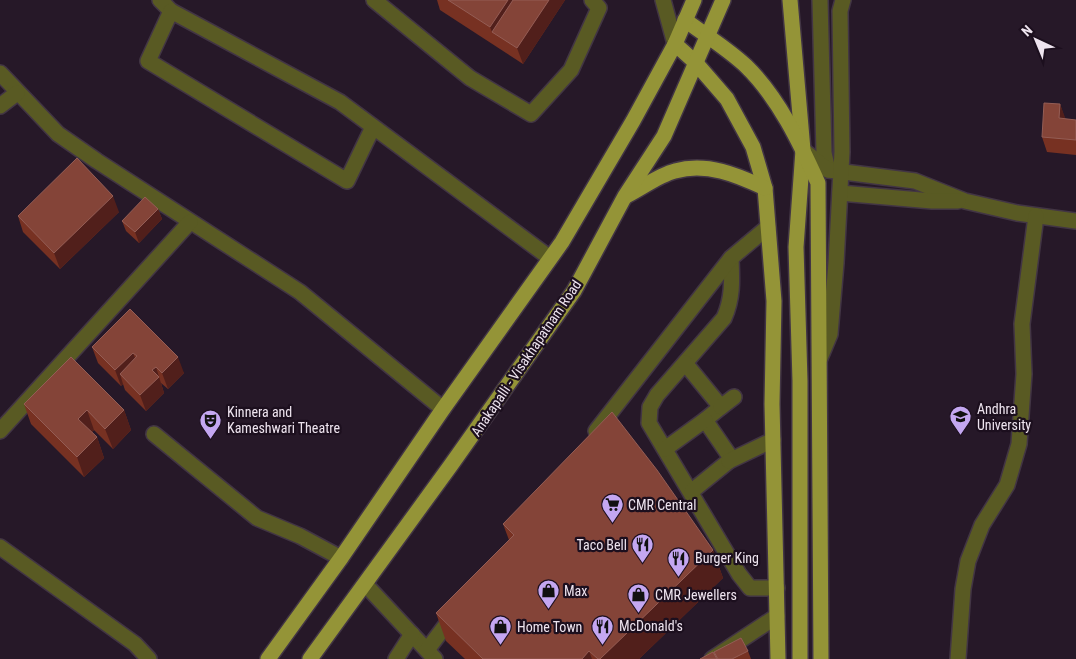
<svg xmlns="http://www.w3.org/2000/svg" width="1076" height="659" font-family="'Roboto Condensed',sans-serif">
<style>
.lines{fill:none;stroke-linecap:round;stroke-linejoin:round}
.minor-casing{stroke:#423544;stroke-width:18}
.major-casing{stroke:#423544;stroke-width:18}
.minor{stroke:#595a23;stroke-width:15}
.major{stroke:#949437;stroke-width:15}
.wall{fill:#773122}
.shaded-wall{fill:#511f1b}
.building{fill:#844438;stroke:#945d55}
.labels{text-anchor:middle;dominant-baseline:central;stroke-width:4.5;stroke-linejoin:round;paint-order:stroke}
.street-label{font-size:14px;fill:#eee4ef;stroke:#1c0f1e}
.poi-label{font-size:14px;fill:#eee4ef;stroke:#1c0f1e;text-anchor:start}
</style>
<rect width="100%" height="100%" fill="#261828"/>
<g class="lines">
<defs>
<g id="minor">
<polyline points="160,0 171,11"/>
<polyline points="374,0 470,78 531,114 571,70 599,8 592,0"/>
<polyline points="663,0 675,44"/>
<polyline points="820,0 824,153 828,170"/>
<polyline points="0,73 58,134 97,161 300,292 443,409"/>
<polyline points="0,106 17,93"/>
<polyline points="373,127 347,181 148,61 171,11 340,102 550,258"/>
<polyline points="803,150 828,170 915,181 965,201 1017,213 1076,221"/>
<polyline points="840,193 932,201 958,201"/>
<path d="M731,258C732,280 733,298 724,318L657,395L650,407L649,423L739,574L750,588H777"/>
<polyline points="820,358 830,334 836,263 842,152 840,11 843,0"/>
<polyline points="685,363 721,407 705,420 729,455 729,461 692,491"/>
<polyline points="721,407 734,397"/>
<polyline points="0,431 190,222"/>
<polyline points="596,431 731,258 768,227"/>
<polyline points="154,434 257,518 300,536 341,558"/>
<polyline points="665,449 705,420"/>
<polyline points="729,461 773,440"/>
<polyline points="0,547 135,644 149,659"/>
<polyline points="365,584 435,659"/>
<polyline points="427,650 455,613"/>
<polyline points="396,659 412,634"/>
<polyline points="712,659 777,616"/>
<polyline points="958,659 963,589 968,561 982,525 1007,485 1019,444 1024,374 1022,324 1036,216"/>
</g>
<g id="major">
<polyline points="790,0 803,150 796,247 800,381 800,659"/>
<path d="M685,20C705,35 728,49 746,66C778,97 800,143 818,183L821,659"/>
<polyline points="675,44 695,62 727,99 753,147 765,188 774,301 772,404 778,659"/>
<path d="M626,196C642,188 659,175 675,171C707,162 737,175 765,188"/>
<polyline points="268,659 341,558 443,409 562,242 633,121 675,44 694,0"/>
<polyline points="310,659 451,465 574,291 625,196 664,136 723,0"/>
</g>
</defs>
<use href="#minor" class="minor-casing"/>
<use href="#major" class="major-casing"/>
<use href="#minor" class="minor"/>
<use href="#major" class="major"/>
</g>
<g class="wall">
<polygon points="437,0 565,0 523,64 440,10"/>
<polygon points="1060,104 1065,119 1076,120 1076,155 1047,152 1042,137"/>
<polygon points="158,209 162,219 139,243 126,231 122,221"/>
<polygon points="119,212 60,269 23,232 18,216"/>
<polygon points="130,309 184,373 168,389 161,383 164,393 146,411 125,390 123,384 121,386 98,363 92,347"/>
<polygon points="24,404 124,410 131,430 113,449 94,430 92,432 97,437 104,458 84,477 31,424"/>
<polygon points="503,524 713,550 723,578 639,659 465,659 446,641 436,613 509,540"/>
<polygon points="748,651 751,659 717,659 714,652"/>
</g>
<g class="shaded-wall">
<polygon points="508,0 529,0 492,32 490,27"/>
<polygon points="549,0 565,0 523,64 517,48"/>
<polygon points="1060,104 1066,120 1059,118"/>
<polygon points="113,196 119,212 60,269 54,253"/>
<polygon points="158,209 162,219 139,243 135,232"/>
<polygon points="133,353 139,368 120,374 123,384 121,386 115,370"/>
<polygon points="178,357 184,373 168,389 162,373"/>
<polygon points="156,367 164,393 146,411 140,395 152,370"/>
<polygon points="87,410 94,430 86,439 78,419"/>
<polygon points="124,410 131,430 113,449 105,429"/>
<polygon points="97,437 104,458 84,477 77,457"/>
<polygon points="713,550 723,578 639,659 600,659"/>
<polygon points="589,651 592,659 582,659"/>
</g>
<g class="building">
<polygon points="448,0 508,0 490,27"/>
<polygon points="513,0 549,0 517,48 492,32"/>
<polygon points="1044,103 1060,104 1059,118 1076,120 1076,140 1042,137"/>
<polygon points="77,158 113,196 54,253 18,216"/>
<polygon points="145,197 158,209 135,232 122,221"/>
<polygon points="130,309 178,357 162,373 156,367 152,370 159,377 140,395 120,374 137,356 133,353 115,370 92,347"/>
<polygon points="71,357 124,410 105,429 87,410 78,419 97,437 77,457 24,404"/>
<polygon points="612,412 657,470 713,550 600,659 598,659 589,651 582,659 483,659 436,613 514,535 503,524"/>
<polygon points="741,638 748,651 732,659 718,659 714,652"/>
<polygon points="713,652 717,659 700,659"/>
</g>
<defs>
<symbol id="university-pin" viewBox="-11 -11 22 30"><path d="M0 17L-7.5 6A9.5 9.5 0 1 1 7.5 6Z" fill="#c4a7f1" stroke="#1c0f1e"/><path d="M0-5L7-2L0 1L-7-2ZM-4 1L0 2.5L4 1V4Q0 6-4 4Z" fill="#111"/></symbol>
<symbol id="theatre-pin" viewBox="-11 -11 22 30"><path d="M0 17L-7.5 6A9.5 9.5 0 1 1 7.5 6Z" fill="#c4a7f1" stroke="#1c0f1e"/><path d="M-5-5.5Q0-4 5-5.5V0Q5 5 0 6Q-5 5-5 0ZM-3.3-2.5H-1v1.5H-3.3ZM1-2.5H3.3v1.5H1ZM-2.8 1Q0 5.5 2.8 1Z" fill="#111"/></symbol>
<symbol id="supermarket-pin" viewBox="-11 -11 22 30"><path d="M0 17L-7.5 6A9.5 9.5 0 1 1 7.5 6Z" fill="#c4a7f1" stroke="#1c0f1e"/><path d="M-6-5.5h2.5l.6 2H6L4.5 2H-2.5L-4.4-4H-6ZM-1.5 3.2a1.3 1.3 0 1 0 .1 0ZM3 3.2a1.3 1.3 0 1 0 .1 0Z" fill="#111"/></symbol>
<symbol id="restaurant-pin" viewBox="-11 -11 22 30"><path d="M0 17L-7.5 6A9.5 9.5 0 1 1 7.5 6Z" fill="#c4a7f1" stroke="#1c0f1e"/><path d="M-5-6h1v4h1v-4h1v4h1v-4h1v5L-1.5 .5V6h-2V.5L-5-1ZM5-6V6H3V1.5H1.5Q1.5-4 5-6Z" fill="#111"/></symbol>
<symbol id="shop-pin" viewBox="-11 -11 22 30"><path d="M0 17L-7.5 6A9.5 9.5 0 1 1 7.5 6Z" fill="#c4a7f1" stroke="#1c0f1e"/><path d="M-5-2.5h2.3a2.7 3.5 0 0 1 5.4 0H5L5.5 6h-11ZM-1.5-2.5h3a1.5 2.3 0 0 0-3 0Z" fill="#111"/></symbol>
</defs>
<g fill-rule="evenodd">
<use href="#university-pin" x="948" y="404" width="25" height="34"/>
<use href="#theatre-pin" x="198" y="408" width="25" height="34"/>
<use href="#supermarket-pin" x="600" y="492" width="25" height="34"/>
<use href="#restaurant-pin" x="630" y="532" width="25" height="34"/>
<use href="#restaurant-pin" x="666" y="546" width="25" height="34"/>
<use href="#shop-pin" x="536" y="578" width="25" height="34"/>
<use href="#shop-pin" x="626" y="582" width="25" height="34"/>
<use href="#restaurant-pin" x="590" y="614" width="25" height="34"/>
<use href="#shop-pin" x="488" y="614" width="25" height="34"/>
</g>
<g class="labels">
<g class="street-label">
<text transform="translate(526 358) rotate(-56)">Anakapalli - Visakhapatnam Road</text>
</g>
<g class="poi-label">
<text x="977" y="409">Andhra<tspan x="977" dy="16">University</tspan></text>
<text x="227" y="412">Kinnera and<tspan x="227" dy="16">Kameshwari Theatre</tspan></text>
<text x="628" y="505">CMR Central</text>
<text x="627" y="545" text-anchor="end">Taco Bell</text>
<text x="695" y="558">Burger King</text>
<text x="564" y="591">Max</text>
<text x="655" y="595">CMR Jewellers</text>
<text x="619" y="626">McDonald's</text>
<text x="517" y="627">Home Town</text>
</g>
</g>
<g transform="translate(1036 40) rotate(316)" stroke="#1c0f1e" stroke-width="4" paint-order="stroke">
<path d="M0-4L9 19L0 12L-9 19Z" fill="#eee4ef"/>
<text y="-8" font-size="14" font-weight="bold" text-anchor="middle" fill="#eee4ef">N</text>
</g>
</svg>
